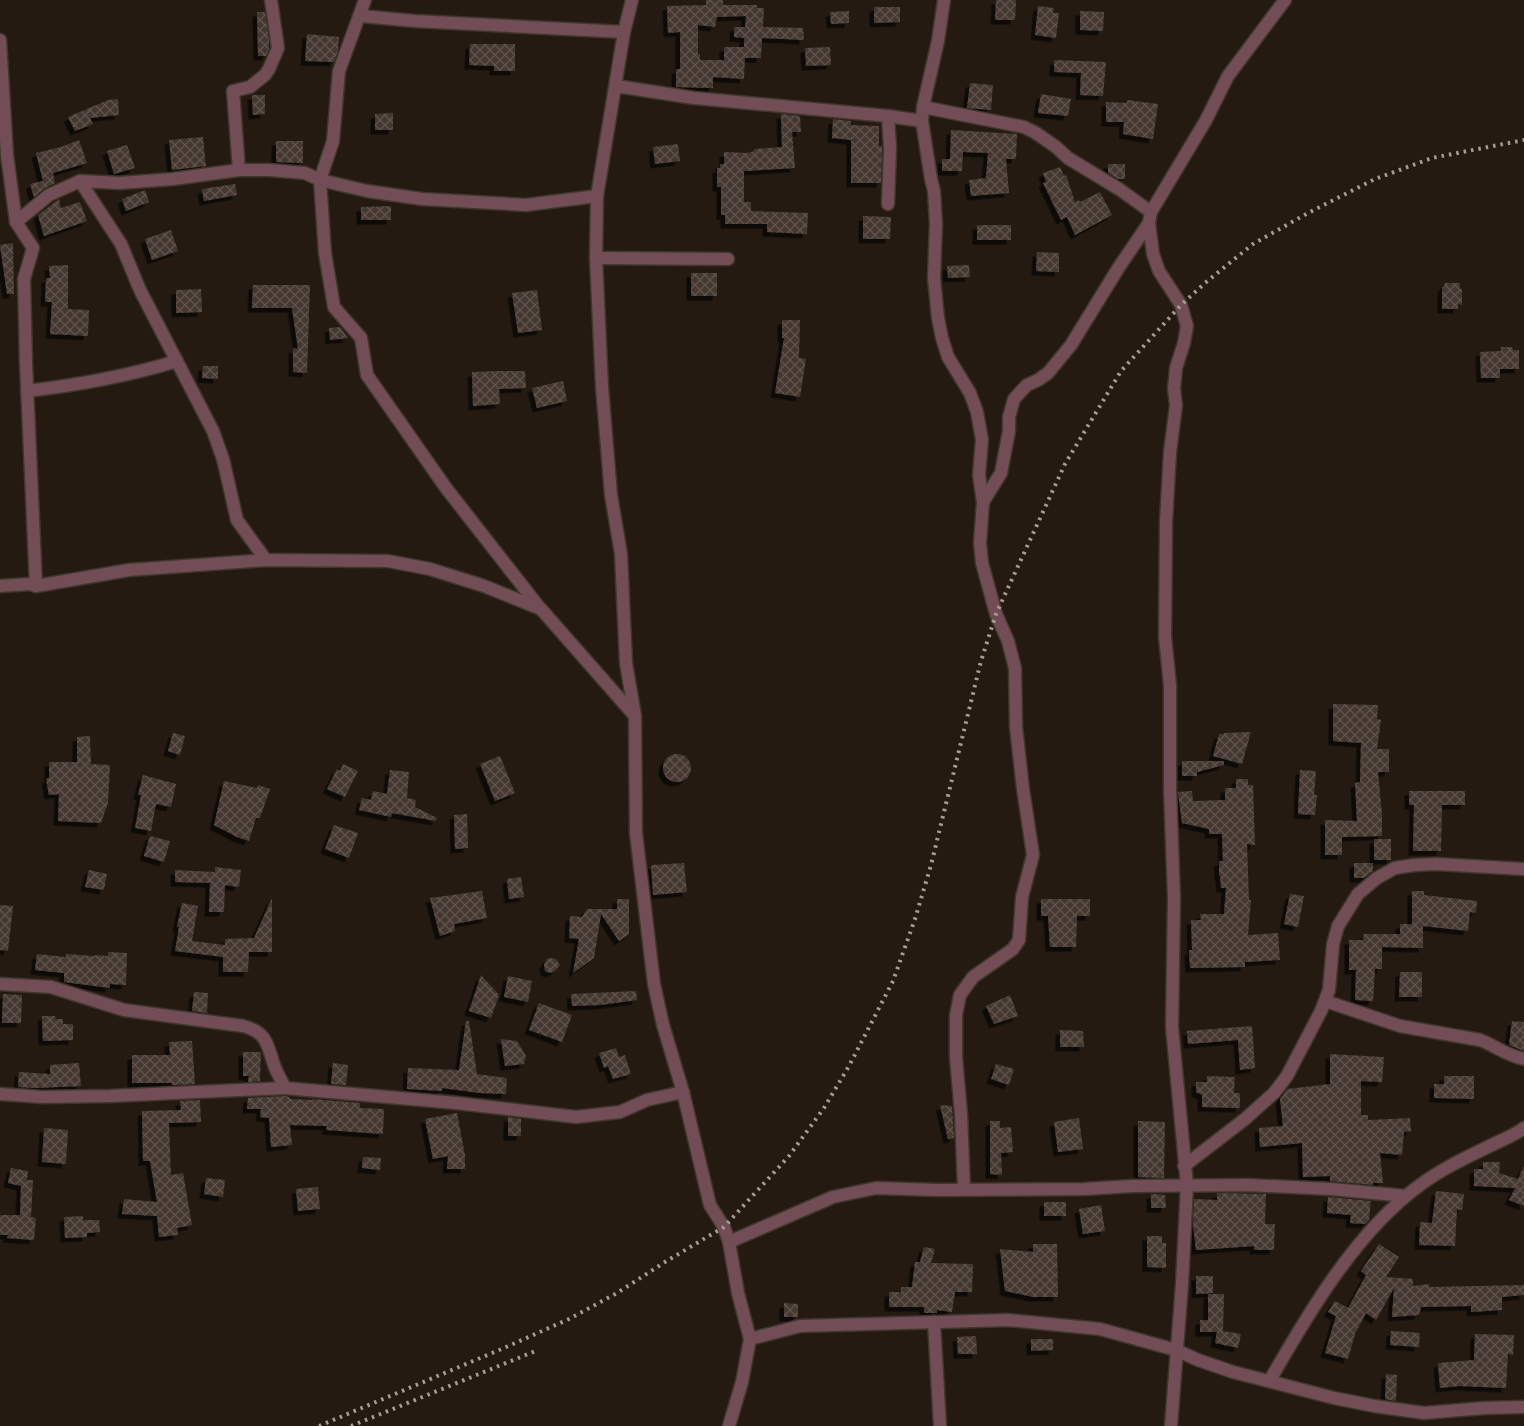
<svg xmlns="http://www.w3.org/2000/svg" width="1524" height="1426" font-family="Poppins,sans-serif">
<style>
.building{fill:url(#building-cross-hatch);fill-rule:evenodd;filter:url(#shadow)}
.lines{fill:none;stroke-linecap:round;stroke-linejoin:round}
.minor-casing{stroke:#3f362d;stroke-width:15}
.minor{stroke:#724d55;stroke-width:12}
.rail{stroke:#a59d96;stroke-width:4;stroke-dasharray:2.5 5;stroke-linecap:butt}
</style>
<defs>
<pattern id="building-cross-hatch" width="8" height="8" patternUnits="userSpaceOnUse" patternTransform="scale(1.25)"><rect width="8" height="8" fill="#453830"/><path d="M0 0l8 8M0 8l8-8" fill="none" stroke="#60544d"/></pattern>
<filter id="shadow"><feDropShadow dx="-4.5" dy="4.5" stdDeviation="0" flood-color="#0009"/></filter>
</defs>
<rect width="100%" height="100%" fill="#241a11"/>
<g class="building">
<path d="M706,0H723V5H757V8H764L763,27L803,28L804,40L762,38L761,58H745L744,79L713,77V88L676,87V69H680V32L668,33L667,6L706,5ZM746,16L745,27H734V37L744,38V47H724V60H700V54H698V25L715,27L717,17Z"/>
<polygon points="996,0 1016,0 1015,20 995,20"/>
<polygon points="1038,6 1054,8 1053,13 1059,13 1056,38 1035,35"/>
<polygon points="874,7 900,7 900,22 874,23"/>
<polygon points="849,11 849,23 831,24 830,12"/>
<polygon points="1080,11 1104,12 1103,31 1080,30"/>
<polygon points="257,12 265,12 269,40 269,50 266,56 258,56"/>
<polygon points="307,34 339,37 338,51 334,62 305,61"/>
<polygon points="470,44 515,44 515,71 494,71 494,66 469,65"/>
<polygon points="830,47 831,65 806,66 805,48"/>
<polygon points="1054,60 1106,62 1103,96 1080,95 1081,73 1054,72"/>
<polygon points="970,83 993,85 991,110 967,108"/>
<polygon points="1041,94 1071,99 1068,116 1038,113"/>
<polygon points="252,95 265,95 265,114 253,115"/>
<polygon points="118,99 119,115 90,118 93,124 75,131 68,117 108,100"/>
<polygon points="1127,100 1158,104 1153,139 1123,134 1124,122 1106,122 1106,102 1127,103"/>
<polygon points="393,113 393,130 375,130 375,114"/>
<polygon points="781,114 800,116 801,132 792,132 795,168 744,171 744,202 751,202 751,211 808,213 807,234 767,232 767,224 725,224 725,215 721,215 721,187 717,187 717,168 720,168 720,164 724,164 724,152 747,153 754,151 754,149 782,147"/>
<polygon points="833,119 851,121 851,125 879,126 879,146 882,146 882,148 881,183 851,183 851,140 832,138"/>
<polygon points="951,130 1017,134 1016,159 1006,159 1009,193 971,196 969,180 986,178 988,153 963,152 962,171 942,171 942,159 950,159"/>
<polygon points="203,137 206,166 172,170 169,140"/>
<polygon points="79,140 87,163 53,173 55,183 44,189 34,197 30,184 43,181 36,153 61,147"/>
<polygon points="276,141 303,141 303,163 276,162"/>
<polygon points="678,144 680,161 655,164 653,147"/>
<polygon points="127,145 135,168 114,174 107,151"/>
<polygon points="1108,164 1125,164 1125,179 1118,179 1108,173"/>
<polygon points="1060,167 1064,176 1066,175 1075,202 1079,200 1080,202 1100,192 1112,215 1075,235 1067,217 1061,220 1043,183 1046,182 1043,173"/>
<polygon points="235,184 237,195 204,201 202,189"/>
<polygon points="145,190 149,202 126,211 122,199"/>
<polygon points="59,199 61,208 80,202 87,221 44,236 38,215"/>
<polygon points="391,206 391,220 361,220 361,207"/>
<polygon points="863,216 891,217 890,239 863,239"/>
<rect x="977" y="225" width="34" height="15"/>
<polygon points="171,230 178,251 152,260 145,239"/>
<polygon points="13,243 14,294 7,294 0,245"/>
<polygon points="1037,252 1059,253 1059,272 1036,271"/>
<polygon points="68,265 68,309 89,310 88,336 50,334 52,302 45,302 46,278 50,278 49,266"/>
<polygon points="969,265 970,277 948,278 947,266"/>
<rect x="691" y="273" width="26" height="23"/>
<polygon points="1445,283 1460,283 1460,289 1462,289 1462,305 1458,304 1458,309 1442,309 1442,287 1444,287"/>
<polygon points="253,285 310,285 307,373 293,372 293,348 298,349 292,308 252,308"/>
<polygon points="201,289 202,312 176,313 176,290"/>
<polygon points="537,290 542,330 518,333 512,293"/>
<polygon points="782,320 800,320 799,358 806,359 800,397 775,393 784,338 782,338"/>
<polygon points="340,327 348,338 330,340 329,328"/>
<polygon points="1501,347 1512,347 1513,350 1519,350 1519,369 1500,369 1500,378 1481,378 1480,352 1501,351"/>
<polygon points="203,366 218,366 218,379 202,378"/>
<polygon points="499,371 525,371 526,388 499,389 500,404 473,406 472,372"/>
<polygon points="563,381 567,401 537,408 532,388"/>
<polygon points="1333,704 1378,705 1377,719 1381,720 1377,749 1389,749 1389,772 1378,772 1382,814 1382,836 1342,837 1342,855 1325,855 1325,820 1357,821 1355,783 1360,782 1361,743 1333,741"/>
<polygon points="1251,732 1242,764 1213,756 1219,734 1224,734 1224,733"/>
<polygon points="173,733 185,736 180,755 168,751"/>
<polygon points="90,736 91,764 110,765 108,803 101,823 58,821 59,794 49,795 46,779 49,778 49,762 77,762 77,737"/>
<circle cx="677" cy="768" r="14"/>
<polygon points="500,756 515,793 495,801 480,764"/>
<polygon points="1182,761 1224,761 1224,765 1197,772 1197,776 1182,776"/>
<polygon points="343,764 358,771 345,797 327,789 337,769 340,771"/>
<polygon points="390,770 409,772 407,798 416,800 415,807 437,818 436,821 392,813 391,817 359,810 362,798 371,800 373,791 387,794"/>
<polygon points="1300,770 1316,771 1314,795 1317,795 1315,815 1298,814"/>
<polygon points="143,775 176,784 171,807 156,804 151,831 135,828 141,795 138,795"/>
<polygon points="1236,779 1248,779 1248,785 1253,785 1255,845 1247,844 1249,900 1251,900 1248,935 1278,933 1280,960 1245,962 1245,967 1190,968 1189,950 1192,950 1191,920 1201,920 1200,914 1224,914 1226,888 1221,888 1220,876 1219,876 1219,861 1223,861 1222,834 1209,834 1209,829 1182,823 1178,792 1192,791 1193,801 1225,800 1225,788 1236,788"/>
<polygon points="224,781 257,788 258,785 270,789 260,818 256,818 249,841 237,837 214,825"/>
<polygon points="1409,791 1465,791 1465,805 1442,805 1441,851 1413,851 1414,805 1409,805"/>
<polygon points="467,814 468,848 455,849 454,815"/>
<polygon points="334,825 358,833 349,858 325,849"/>
<polygon points="150,836 170,841 164,862 144,856"/>
<rect x="1374" y="839" width="17" height="21"/>
<polygon points="684,863 687,892 653,895 651,865"/>
<polygon points="1354,863 1373,863 1373,871 1364,878 1354,878"/>
<polygon points="215,867 241,870 239,887 225,885 224,912 209,912 210,883 175,882 175,870 215,872"/>
<polygon points="89,870 107,874 104,890 85,887"/>
<polygon points="521,877 524,897 509,899 507,879"/>
<polygon points="482,891 487,918 454,924 455,931 440,936 430,898"/>
<polygon points="1412,891 1424,891 1424,895 1477,901 1476,913 1470,912 1468,931 1423,926 1423,948 1382,947 1382,969 1375,969 1373,1001 1355,1000 1356,970 1349,970 1349,940 1363,940 1364,934 1400,934 1400,924 1412,924"/>
<polygon points="1290,894 1304,896 1298,927 1284,924"/>
<polygon points="272,898 272,952 249,952 248,972 223,972 223,957 175,951 179,927 177,927 182,903 198,906 192,941 225,945 225,939 254,938"/>
<polygon points="617,899 629,899 629,934 619,941 601,914 594,958 573,973 579,939 569,938 570,916 582,917 587,909 617,909"/>
<polygon points="1041,899 1090,899 1090,916 1077,916 1076,947 1050,947 1048,916 1041,916"/>
<polygon points="0,905 13,906 8,951 0,950"/>
<polygon points="108,952 127,953 126,985 110,984 110,988 64,982 64,973 35,970 37,954 66,957 66,954 95,956 95,955 108,956"/>
<polygon points="552,958 556,959 560,965 555,971 550,973 545,971 544,965 547,959"/>
<polygon points="1400,972 1422,972 1422,997 1399,997"/>
<polygon points="481,975 499,995 491,1018 469,1011"/>
<polygon points="508,976 532,981 528,1002 504,997"/>
<polygon points="636,991 637,1000 600,1005 572,1006 571,994"/>
<polygon points="194,992 208,993 207,1013 192,1011"/>
<polygon points="3,994 22,995 21,1023 2,1023"/>
<polygon points="1010,995 1018,1016 994,1024 986,1006"/>
<polygon points="539,1003 572,1015 562,1042 529,1030"/>
<polygon points="42,1016 55,1016 56,1019 63,1019 63,1024 73,1024 73,1040 43,1041"/>
<polygon points="466,1021 469,1021 477,1074 507,1078 506,1094 480,1093 442,1088 442,1091 407,1089 408,1068 459,1070"/>
<polygon points="1512,1021 1524,1022 1524,1051 1509,1045"/>
<polygon points="1252,1026 1255,1068 1240,1070 1238,1040 1188,1044 1187,1031"/>
<polygon points="1060,1030 1083,1031 1084,1047 1060,1047"/>
<polygon points="501,1039 517,1041 526,1056 524,1064 505,1066"/>
<polygon points="192,1041 195,1084 172,1085 172,1083 132,1083 132,1055 170,1055 169,1042"/>
<polygon points="616,1048 619,1057 625,1055 631,1074 613,1079 608,1066 604,1068 599,1053"/>
<polygon points="243,1052 261,1052 260,1081 248,1082 249,1076 243,1076"/>
<polygon points="1330,1054 1384,1057 1382,1082 1361,1081 1361,1115 1368,1115 1368,1120 1410,1118 1411,1131 1404,1132 1402,1155 1380,1153 1383,1183 1373,1183 1373,1185 1330,1181 1330,1176 1303,1177 1302,1143 1260,1147 1259,1128 1283,1126 1280,1099 1287,1089 1330,1084"/>
<polygon points="79,1063 81,1086 36,1088 18,1087 19,1072 50,1074 50,1065"/>
<polygon points="333,1063 348,1065 346,1085 331,1084"/>
<polygon points="996,1064 1014,1069 1009,1085 991,1079"/>
<polygon points="1207,1076 1235,1077 1234,1093 1240,1093 1240,1108 1202,1107 1202,1095 1196,1092 1196,1082 1207,1082"/>
<polygon points="1444,1076 1474,1076 1474,1099 1434,1098 1434,1084 1444,1084"/>
<polygon points="285,1096 290,1097 290,1099 312,1100 312,1099 360,1103 360,1108 384,1109 383,1134 326,1130 327,1126 290,1125 292,1145 271,1147 269,1118 260,1117 261,1109 247,1109 248,1098"/>
<polygon points="200,1100 201,1122 169,1123 171,1175 183,1173 192,1225 177,1228 178,1235 159,1237 157,1216 122,1214 124,1199 157,1202 150,1161 143,1161 142,1111 181,1110 180,1101"/>
<polygon points="940,1105 952,1106 954,1138 948,1139"/>
<polygon points="457,1113 465,1155 465,1169 447,1169 448,1156 433,1159 425,1119"/>
<polygon points="508,1117 521,1119 521,1136 508,1136"/>
<polygon points="1079,1118 1083,1149 1058,1152 1054,1122"/>
<polygon points="990,1121 1000,1121 1000,1128 1011,1127 1013,1152 1001,1153 1002,1175 990,1174"/>
<polygon points="1138,1121 1165,1122 1164,1178 1138,1177"/>
<polygon points="44,1128 68,1130 66,1164 42,1162"/>
<polygon points="363,1157 381,1158 380,1170 362,1168"/>
<polygon points="1483,1162 1500,1162 1499,1173 1518,1179 1524,1166 1524,1206 1509,1200 1515,1188 1474,1186 1474,1169 1483,1169"/>
<polygon points="11,1168 28,1171 27,1180 33,1180 31,1217 36,1218 34,1240 7,1238 8,1235 0,1235 0,1215 20,1215 21,1186 8,1183"/>
<polygon points="206,1178 225,1180 223,1197 204,1194"/>
<polygon points="318,1187 320,1209 298,1211 296,1189"/>
<polygon points="1436,1191 1464,1194 1462,1210 1457,1209 1455,1246 1419,1245 1420,1222 1432,1223"/>
<polygon points="1217,1193 1266,1194 1265,1224 1275,1224 1274,1250 1254,1250 1254,1246 1196,1250 1193,1225 1194,1199 1217,1200"/>
<polygon points="1151,1194 1165,1195 1166,1208 1151,1208"/>
<polygon points="1328,1197 1371,1201 1369,1220 1365,1224 1350,1223 1351,1215 1327,1213"/>
<rect x="1044" y="1202" width="22" height="14"/>
<polygon points="1101,1205 1105,1231 1083,1234 1079,1209"/>
<polygon points="83,1216 83,1220 99,1220 100,1232 87,1233 87,1237 65,1238 64,1217"/>
<polygon points="1147,1236 1162,1236 1162,1243 1166,1243 1166,1268 1147,1267"/>
<polygon points="1033,1244 1057,1244 1058,1297 1033,1297 1005,1291 1000,1249 1033,1252"/>
<polygon points="1379,1244 1399,1257 1386,1277 1413,1279 1413,1286 1430,1284 1429,1287 1524,1285 1524,1295 1502,1297 1502,1310 1471,1312 1471,1306 1421,1307 1419,1315 1392,1317 1394,1288 1376,1320 1366,1313 1355,1334 1348,1359 1325,1353 1336,1316 1328,1312 1335,1301 1348,1308 1366,1275 1361,1271"/>
<polygon points="924,1247 935,1249 931,1263 973,1264 972,1292 955,1292 952,1312 937,1310 937,1313 924,1313 924,1307 889,1307 889,1292 901,1292 901,1287 912,1287 915,1262 920,1262"/>
<polygon points="1196,1276 1213,1276 1213,1293 1196,1294"/>
<polygon points="1208,1294 1224,1294 1223,1331 1241,1334 1238,1348 1215,1343 1217,1332 1200,1332 1200,1320 1208,1320"/>
<polygon points="784,1303 798,1304 798,1317 784,1317"/>
<polygon points="1391,1331 1420,1333 1419,1347 1390,1345"/>
<polygon points="1475,1334 1514,1335 1513,1355 1508,1354 1506,1388 1459,1386 1440,1388 1438,1363 1474,1360"/>
<polygon points="976,1336 977,1354 958,1354 957,1337"/>
<polygon points="1031,1339 1053,1339 1053,1350 1031,1351"/>
<polygon points="1386,1374 1397,1375 1396,1401 1385,1399"/>
</g>
<g class="lines">
<defs>
<g id="minor">
<polyline points="365,0 339,71 333,141 320,180 325,253 334,307 361,338 367,375 446,488 539,607"/>
<polyline points="632,0 624,32 597,196 596,258 602,387 611,495 621,554 626,663 635,716"/>
<polyline points="944,0 938,41 923,107 922,121 931,179 934,191 936,224 934,278 938,318 942,338 948,357 970,393 977,412 982,440 979,475 983,502 980,543 982,563 996,614 1008,641 1015,668 1016,727 1023,789 1033,855 1022,897 1019,940 1013,949 973,977 960,995 956,1015 956,1057 961,1114 964,1189"/>
<polyline points="361,16 415,21 624,32"/>
<polyline points="0,40 7,155 16,222 33,248 24,279 26,363 36,586"/>
<polyline points="616,86 694,98 888,116 922,121"/>
<polyline points="923,107 1024,127 1036,133 1056,147 1068,158 1119,189 1151,212"/>
<polyline points="239,170 233,91 250,87 265,75 269,69 278,48 271,0"/>
<polyline points="80,181 121,244 140,290 213,431 223,459 237,520 266,560"/>
<polyline points="888,204 890,148 888,116"/>
<polyline points="16,222 49,195 80,181 120,183 173,179 239,170 269,170 305,173 320,180 367,191 422,199 526,205 597,196"/>
<polyline points="596,258 728,259"/>
<path d="M27,391C78,385 128,376 177,361"/>
<polyline points="983,502 1001,473 1009,431 1009,417 1014,399 1027,385 1038,380 1048,373 1071,345 1119,267 1149,223"/>
<polyline points="0,586 30,584 36,586 129,570 266,560 388,561 430,569 484,586 541,609 635,716 636,833 654,984 663,1025 683,1092 710,1205 724,1227 729,1242 738,1293 750,1339 742,1382 729,1426"/>
<path d="M0,984L51,987L124,1010L243,1026C270,1033 267,1048 276,1070C279,1076 282,1082 285,1088"/>
<path d="M1325,1001L1400,1026L1480,1040C1496,1046 1505,1055 1524,1059"/>
<polyline points="0,1094 42,1097 110,1096 285,1088 456,1103 576,1117 620,1112 647,1100 683,1092"/>
<polyline points="1184,1166 1245,1119 1274,1093 1287,1076 1321,1011 1329,990 1333,944 1338,926 1358,894 1377,878 1395,868 1414,865 1436,864 1524,869"/>
<polyline points="729,1242 833,1197 876,1188 938,1190 1084,1189 1133,1186 1248,1185 1331,1189 1406,1196"/>
<polyline points="934,1322 940,1426"/>
<polyline points="750,1339 800,1326 1008,1320 1100,1329 1176,1350 1198,1360 1233,1372 1334,1398 1374,1406 1424,1413 1484,1408 1524,1407"/>
<path d="M1270,1380C1309,1312 1356,1232 1420,1185C1443,1168 1469,1156 1494,1144C1504,1139 1515,1135 1524,1128"/>
<polyline points="1171,1426 1182,1284 1187,1185 1172,1027 1174,898 1170,789 1170,685 1165,637 1166,522 1170,452 1176,405 1174,389 1176,368 1184,343 1187,326 1181,305 1159,271 1153,254 1149,223 1151,212 1206,120 1228,76 1285,0"/>
</g>
</defs>
<use href="#minor" class="minor-casing"/>
<use href="#minor" class="minor"/>
<g class="rail">
<polyline points="319,1426 504,1348 569,1319 617,1293 665,1262 724,1227 789,1156 824,1108 849,1066 893,981 915,919 931,865 981,661 996,614 1065,464 1121,371 1181,305 1205,283 1253,244 1308,213 1375,179 1432,158 1524,140"/>
<polyline points="351,1426 538,1350"/>
</g>
</g>
</svg>
